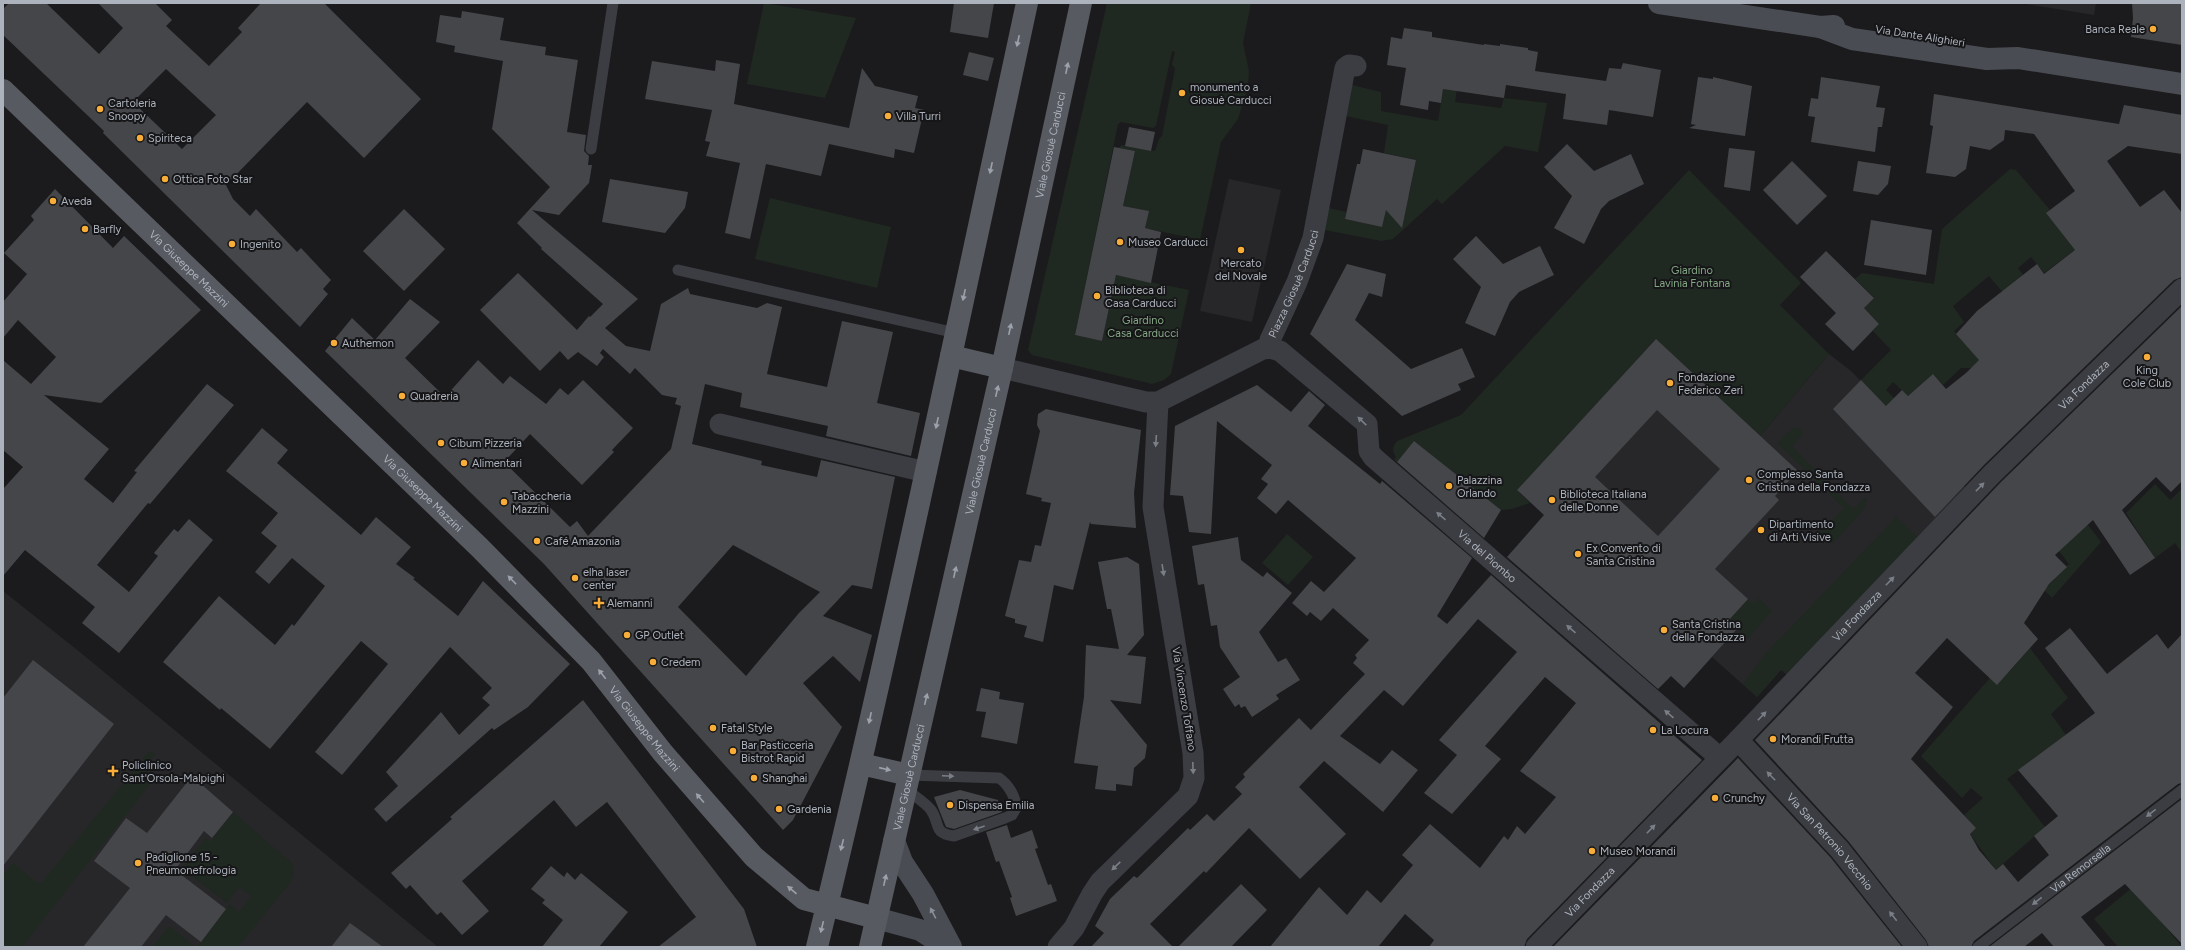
<svg xmlns="http://www.w3.org/2000/svg" width="2185" height="950" font-family="Figtree,sans-serif">
<style>
.built{fill:#27272a}
.green{fill:#202921}
.building{fill:#45464a;fill-rule:evenodd}
.lines{fill:none;stroke-linecap:round;stroke-linejoin:round}
.lane{stroke:#3b3d42;stroke-width:11}
.street{stroke:#3b3d42;stroke-width:21}
.secondary{stroke:#494c52;stroke-width:22}
.primary{stroke:#575a61;stroke-width:22}
.oneway{fill:#9ca1ab}
.oneway2{fill:#7a7e86}
.oneway3{fill:#8a8f98}
.poi-dot{fill:#f8ad38;stroke:#161618;stroke-width:1.5}
.labels{text-anchor:middle;dominant-baseline:central;stroke-width:4;stroke-linejoin:round;paint-order:stroke}
.poi-label{font-size:11px;fill:#adb3bd;stroke:#161618;text-anchor:start}
.street-label{font-size:11px;fill:#adb3bd;stroke:#161618}
.park-label{font-size:11px;fill:#84a884;stroke:#161618}
</style>
<rect width="100%" height="100%" fill="#1b1b1d"/>
<g class="built">
<polygon points="2020,3 2096,3 2094,15"/>
<polygon points="1229,179 1281,190 1252,322 1200,311"/>
<polygon points="1829,354 1851,371 1967,489 1781,670 1757,697 1712,657 1737,629 1706,601 1558,497 1680,361 1760,436"/>
<polygon points="3,591 81,653 438,947 3,947"/>
</g>
<g class="green">
<polygon points="764,3 856,18 825,98 747,84"/>
<polygon points="1107,3 1251,3 1243,43 1249,71 1248,86 1238,119 1221,142 1200,240 1145,228 1148,211 1123,206 1135,151 1118,148 1122,145 1155,151 1159,139 1162,136 1175,69 1172,64 1175,52 1172,51 1156,126 1153,128 1121,122 1118,124 1075,335 1102,341 1116,275 1189,290 1171,374 1164,380 1152,384 1032,355 1028,350"/>
<polygon points="1451,40 1465,42 1455,102 1501,108 1504,98 1547,103 1538,152 1505,146 1442,204 1437,199 1393,239 1381,241 1325,230 1329,208 1346,212 1345,219 1382,227 1390,192 1409,196 1416,160 1384,153 1388,125 1346,116 1352,85 1381,92 1381,111 1438,121"/>
<polygon points="2010,169 2016,170 2050,210 2047,214 2075,250 2044,273 2031,257 2018,268 2030,284 2009,300 1989,276 1953,306 1964,322 1954,331 1964,343 1981,328 2007,337 1972,368 1961,368 1943,385 1933,374 1908,396 1893,382 1886,390 1899,403 1891,411 1861,380 1891,350 1873,331 1879,324 1864,308 1874,297 1855,279 1862,273 1934,284 1942,229"/>
<path d="M1689,170L1801,283L1780,305L1829,354L1760,436L1655,340L1517,490L1530,503L1512,509L1501,510L1414,441L1397,462L1394,460L1396,457C1392,451 1392,447 1397,441L1461,415Z"/>
<polygon points="770,198 891,227 877,288 755,259"/>
<polygon points="1793,428 1799,428 1804,433 1792,446 1853,509 1865,497 1867,498 1864,509 1833,544 1820,532 1844,508 1777,443"/>
<polygon points="2155,484 2170,500 2182,489 2182,553 2175,543 2155,558 2126,513"/>
<polygon points="1896,517 1919,538 1791,678 1781,670 1757,697 1743,684 1765,654"/>
<polygon points="2088,525 2101,542 2052,598 2044,590 2069,564 2055,546"/>
<polygon points="1287,534 1313,557 1288,585 1262,563"/>
<polygon points="1759,598 1772,611 1748,639 1728,621 1748,599 1753,604"/>
<polygon points="2030,648 2068,698 2051,714 2066,735 2007,779 2045,827 1996,870 1970,834 1976,828 1964,815 1983,798 1971,788 1962,798 1921,756 1990,678 2010,671"/>
<polygon points="149,751 155,754 144,768 155,778 22,947 3,947 3,876 13,863 38,883 42,882"/>
<polygon points="233,812 293,864 294,873 290,883 238,947 197,947 229,904 239,912 251,896 239,887 227,903 182,869 205,838 210,842"/>
<polygon points="2133,887 2182,947 2118,947 2094,919"/>
<polygon points="169,926 196,947 152,947"/>
</g>
<g class="building">
<path d="M9,3H46L99,54L123,28L98,3H155L172,20L166,26L209,66L242,32L238,28L261,3H324L421,99L364,158L307,102L226,185L233,199L250,216L256,209L297,252L301,248L331,280L323,289L328,294L300,327L103,133L104,131L3,35V9ZM166,69L216,115L182,149L133,102Z"/>
<polygon points="954,3 994,3 988,38 950,32"/>
<polygon points="2132,3 2182,3 2182,45 2131,37 2133,18"/>
<path d="M462,11L504,18L500,40L546,47L545,55L578,60L567,132L586,135L584,151L589,156L588,165H592L589,183L559,215L532,210L638,299L605,328L626,346L650,351L661,304L688,288L690,294L757,308L767,303L782,307L767,374L827,387L842,321L893,332L877,403L920,413L911,456L826,436L828,426L740,407L742,393L705,384L692,444L762,461L761,465L817,477L821,460L895,477L872,589L852,585L823,616L872,635L860,682L833,656L803,683L842,727L793,820L783,830L544,564L325,351L352,318L375,340L410,299L440,322L405,358L445,397L478,360L503,384L510,376L546,404L560,388L568,395L583,380L633,428L612,450L614,452L582,485L530,434L504,462L570,527L577,521L588,536L671,449L681,406L675,404L677,398L662,395L635,368L630,374L603,349L600,353L604,357L597,366L578,352L568,360L560,351L540,371L480,310L518,273L577,330L589,316L590,317L603,304L541,249L542,248L517,223L550,187L492,129L503,61L454,52L455,46L436,42L440,15L461,18ZM733,545L820,592L799,613L746,676L678,607Z"/>
<polygon points="1404,28 1432,32 1432,37 1484,45 1484,44 1500,46 1500,44 1528,48 1528,50 1538,52 1535,71 1606,81 1609,68 1621,69 1623,63 1661,70 1653,117 1609,110 1607,125 1563,119 1566,94 1506,85 1504,98 1443,89 1441,103 1429,101 1428,110 1400,105 1406,68 1387,65 1391,37 1402,39"/>
<polygon points="969,52 994,58 988,81 963,75"/>
<polygon points="716,60 740,64 734,104 849,128 862,68 875,86 918,96 915,108 924,110 914,153 895,149 894,158 829,144 821,176 766,164 750,239 725,233 740,163 706,156 710,142 705,141 712,110 645,99 652,61 715,71"/>
<polygon points="1698,77 1713,79 1713,77 1752,86 1745,136 1689,128 1696,125 1691,124"/>
<polygon points="1821,77 1880,86 1876,107 1885,108 1882,127 1878,127 1875,152 1811,142 1815,117 1808,116 1811,98 1818,99"/>
<polygon points="1934,94 2119,124 2124,105 2182,115 2182,154 2128,146 2107,161 2140,207 2164,190 2182,213 2182,277 2174,280 1984,465 1935,517 1833,409 1861,380 1886,406 1902,390 1908,396 1933,374 1946,389 1966,373 1979,360 1956,334 1977,311 2037,264 2044,274 2075,250 2046,213 2075,191 2034,134 2005,130 2004,140 1990,150 1970,146 1966,169 1955,177 1926,173 1933,126 1930,125"/>
<polygon points="1129,127 1155,132 1151,151 1125,146"/>
<polygon points="1567,144 1594,171 1631,154 1644,184 1609,201 1601,209 1584,244 1554,228 1572,196 1544,167"/>
<polygon points="1114,147 1135,151 1123,206 1149,211 1145,228 1161,232 1151,283 1116,275 1102,341 1075,335"/>
<polygon points="1729,148 1755,151 1750,191 1724,187"/>
<polygon points="1363,149 1416,160 1402,228 1386,210 1382,227 1345,219 1357,164 1360,164"/>
<polygon points="1792,161 1827,196 1797,225 1763,190"/>
<polygon points="1858,161 1891,166 1888,184 1878,195 1853,191"/>
<polygon points="610,179 688,192 685,208 665,233 602,222"/>
<polygon points="55,189 113,248 124,236 201,310 101,403 44,395 109,449 84,479 113,503 137,472 134,471 207,384 234,405 150,504 148,503 97,565 129,592 158,556 154,553 174,529 178,532 189,519 213,540 119,653 82,623 95,607 25,550 3,576 3,489 23,467 3,450 3,360 31,384 56,357 18,320 3,338 3,302 27,274 4,253 34,220 31,216"/>
<polygon points="404,209 445,249 404,291 363,251"/>
<polygon points="1871,220 1932,230 1926,275 1864,265"/>
<polygon points="1476,236 1503,264 1540,246 1554,275 1519,292 1510,302 1495,336 1465,323 1481,287 1453,259"/>
<polygon points="1826,251 1874,298 1864,308 1879,324 1853,351 1825,324 1836,313 1800,277"/>
<polygon points="1347,264 1386,274 1382,297 1369,293 1355,320 1411,369 1462,348 1475,377 1458,384 1461,390 1402,416 1310,334"/>
<polygon points="2182,306 2182,481 2171,492 2156,477 2122,510 2155,558 2130,575 2093,520 2055,555 2067,567 2049,584 2024,623 2038,639 1997,685 1947,638 1915,673 1953,707 1911,759 1976,828 1970,834 1979,850 1996,870 2003,864 2018,882 2049,855 2034,836 2058,816 2018,770 2095,713 2045,648 2070,628 2107,674 2157,634 2168,649 2182,634 2182,783 2178,784 1974,941 1971,947 1929,947 1926,940 1849,842 1755,740 2001,482"/>
<path d="M1656,339L1798,471L1775,496L1779,500L1715,569L1748,599L1728,621L1737,629L1684,688L1671,676L1658,689L1507,557L1544,515L1517,490ZM1657,410L1720,469L1658,536L1595,477Z"/>
<polygon points="1257,385 1291,412 1309,391 1325,405 1308,426 1380,484 1382,481 1472,558 1437,616 1447,624 1491,575 1702,760 1527,939 1524,947 1429,947 1434,940 1405,914 1378,947 1270,947 1319,887 1347,915 1367,890 1381,903 1413,865 1402,855 1430,824 1480,868 1504,836 1508,840 1517,826 1525,834 1556,797 1520,771 1576,703 1545,677 1485,746 1501,759 1452,814 1424,793 1457,755 1439,740 1517,652 1478,619 1403,706 1384,690 1340,736 1380,764 1392,750 1418,770 1383,812 1324,761 1299,787 1346,834 1300,879 1249,828 1206,873 1204,871 1150,924 1173,947 1091,947 1104,933 1095,926 1110,899 1134,876 1137,878 1188,828 1190,830 1207,814 1214,821 1242,794 1235,787 1245,777 1243,774 1299,718 1311,730 1365,674 1353,663 1357,658 1355,655 1369,640 1333,608 1321,621 1310,612 1307,616 1292,603 1311,581 1324,592 1356,558 1288,500 1276,514 1257,498 1268,484 1261,479 1272,465 1217,421 1211,534 1189,532 1183,496 1170,495 1175,426"/>
<polygon points="1046,409 1141,430 1134,493 1136,528 1091,524 1090,522 1073,590 1054,585 1043,642 1024,637 1027,626 1015,623 1015,619 1005,616 1019,560 1031,562 1035,545 1041,546 1051,503 1041,501 1042,498 1026,494 1040,431 1037,425 1038,414"/>
<polygon points="262,428 288,450 277,463 361,535 376,517 411,547 396,564 415,578 413,579 458,616 483,581 570,664 528,707 494,730 492,728 386,822 374,809 398,786 386,772 441,712 459,735 490,705 482,698 492,688 450,647 342,775 315,752 388,664 361,641 270,749 221,708 220,710 163,662 219,596 275,645 292,624 294,626 325,586 292,558 269,584 255,572 277,546 261,533 278,513 226,471"/>
<polygon points="1414,441 1501,510 1484,538 1397,462"/>
<polygon points="1238,537 1241,560 1263,577 1267,572 1292,593 1259,632 1278,662 1286,658 1300,680 1276,695 1279,699 1252,717 1245,706 1241,708 1239,704 1235,707 1223,689 1240,677 1220,647 1217,625 1211,626 1204,584 1198,585 1192,546"/>
<polygon points="1127,557 1139,564 1144,635 1127,655 1146,657 1141,704 1110,700 1147,745 1145,758 1134,768 1132,786 1116,784 1116,791 1095,789 1098,766 1074,763 1084,697 1086,645 1119,649 1111,609 1107,609 1098,562"/>
<polygon points="33,660 114,724 3,866 3,698"/>
<polygon points="981,688 1000,692 999,699 1024,703 1017,744 981,737 986,712 976,711"/>
<polygon points="583,700 744,909 757,947 658,947 696,917 607,802 576,827 554,800 462,881 489,911 462,935 441,912 437,915 410,885 406,889 391,873 452,819 450,817"/>
<polygon points="1738,758 1831,858 1902,947 1553,947"/>
<polygon points="192,776 233,812 212,838 204,831 175,870 226,909 201,942 166,915 141,947 83,947 130,888 94,861 126,818 147,833"/>
<polygon points="960,790 998,800 1002,812 954,829 946,827 934,797"/>
<polygon points="2182,799 2182,944 2125,884 2081,917 2106,947 2054,947 2042,933 2024,947 1989,947"/>
<polygon points="1007,825 1011,838 1032,830 1038,848 1035,849 1048,885 1051,884 1057,901 1016,916 1010,898 1012,897 999,861 996,862 986,832"/>
<polygon points="551,866 564,877 567,872 575,880 581,873 628,912 599,947 542,947 563,920 542,903 545,900 531,889"/>
<polygon points="1241,884 1267,910 1231,947 1178,947"/>
<polygon points="350,923 383,947 331,947"/>
</g>
<g class="lines">
<g class="lane">
<polyline points="591,149 613,3"/>
<polyline points="678,270 956,333"/>
<path d="M906,789C914,796 925,802 931,810C941,824 932,833 954,836L1005,818L1012,815L1016,808C1016,797 1008,784 999,778L909,775"/>
<path id="s1" d="M1978,947L2182,790"/>
</g>
<g class="street">
<path id="s2" d="M1270,348V340L1297,282L1313,238L1345,68L1349,65L1356,66"/>
<path id="s3" d="M1002,368L1146,402H1158L1263,349L1270,348L1280,351L1367,424L1369,451L1373,457L1720,758"/>
<polyline points="720,424 926,472"/>
<path id="s4" d="M1738,740L1840,850L1917,947"/>
<polyline points="1058,947 1074,928 1092,894 1100,882 1188,796 1194,778 1193,753 1153,507 1158,402"/>
<path id="s5" d="M1536,947L1738,740L1992,474L2182,289"/>
</g>
<g class="secondary">
<polyline points="1659,3 1820,27 1834,26"/>
<polyline points="1820,27 1852,39 1987,59 2018,58 2182,84"/>
<polyline points="894,841 902,862 923,894 951,947"/>
<polyline points="876,918 920,930 947,947"/>
</g>
<g class="primary">
<path id="s6" d="M3,90L479,547L591,661L663,753L754,857L804,899L876,918"/>
<polyline points="951,356 1002,368"/>
<polyline points="861,764 909,775"/>
<path d="M817,947C893,634 959,318 1027,3"/>
<path id="s7" d="M870,947L1002,368L1081,3"/>
</g>
</g>
<defs><path id="oneway-solid" d="M-6-.8H1V-3.2L6.5 0L1 3.2V.8H-6Z"/></defs>
<g class="oneway">
<use href="#oneway-solid" transform="translate(1018 41) rotate(102)"/>
<use href="#oneway-solid" transform="translate(1067 68) rotate(-78)"/>
<use href="#oneway-solid" transform="translate(991 168) rotate(102)"/>
<use href="#oneway-solid" transform="translate(964 295) rotate(102)"/>
<use href="#oneway-solid" transform="translate(1010 329) rotate(-78)"/>
<use href="#oneway-solid" transform="translate(997 391) rotate(-77)"/>
<use href="#oneway-solid" transform="translate(937 423) rotate(102)"/>
<use href="#oneway-solid" transform="translate(955 572) rotate(-77)"/>
<use href="#oneway-solid" transform="translate(512 580) rotate(-134)"/>
<use href="#oneway-solid" transform="translate(602 674) rotate(-128)"/>
<use href="#oneway-solid" transform="translate(926 699) rotate(-77)"/>
<use href="#oneway-solid" transform="translate(870 718) rotate(102)"/>
<use href="#oneway-solid" transform="translate(885 769) rotate(13)"/>
<use href="#oneway-solid" transform="translate(700 798) rotate(-131)"/>
<use href="#oneway-solid" transform="translate(842 845) rotate(104)"/>
<use href="#oneway-solid" transform="translate(885 880) rotate(-77)"/>
<use href="#oneway-solid" transform="translate(792 890) rotate(-140)"/>
<use href="#oneway-solid" transform="translate(822 927) rotate(104)"/>
</g>
<g class="oneway2">
<use href="#oneway-solid" transform="translate(1362 421) rotate(-136)"/>
<use href="#oneway-solid" transform="translate(1156 441) rotate(94)"/>
<use href="#oneway-solid" transform="translate(1980 487) rotate(-46)"/>
<use href="#oneway-solid" transform="translate(1441 516) rotate(-139)"/>
<use href="#oneway-solid" transform="translate(1163 570) rotate(81)"/>
<use href="#oneway-solid" transform="translate(1890 581) rotate(-46)"/>
<use href="#oneway-solid" transform="translate(1571 629) rotate(-139)"/>
<use href="#oneway-solid" transform="translate(1669 714) rotate(-139)"/>
<use href="#oneway-solid" transform="translate(1762 716) rotate(-46)"/>
<use href="#oneway-solid" transform="translate(1193 768) rotate(88)"/>
<use href="#oneway-solid" transform="translate(948 776) rotate(2)"/>
<use href="#oneway-solid" transform="translate(1771 776) rotate(-134)"/>
<use href="#oneway-solid" transform="translate(2151 813) rotate(142)"/>
<use href="#oneway-solid" transform="translate(979 828) rotate(161)"/>
<use href="#oneway-solid" transform="translate(1651 829) rotate(-46)"/>
<use href="#oneway-solid" transform="translate(1116 866) rotate(136)"/>
<use href="#oneway-solid" transform="translate(2037 901) rotate(142)"/>
<use href="#oneway-solid" transform="translate(1893 916) rotate(-128)"/>
</g>
<use class="oneway3" href="#oneway-solid" transform="translate(933 913) rotate(-118)"/>
<g class="poi-dot">
<circle cx="2153" cy="29" r="4"/>
<circle cx="1182" cy="93" r="4"/>
<circle cx="100" cy="109" r="4"/>
<circle cx="888" cy="116" r="4"/>
<circle cx="140" cy="138" r="4"/>
<circle cx="165" cy="179" r="4"/>
<circle cx="53" cy="201" r="4"/>
<circle cx="85" cy="229" r="4"/>
<circle cx="1120" cy="242" r="4"/>
<circle cx="232" cy="244" r="4"/>
<circle cx="1241" cy="250" r="4"/>
<circle cx="1097" cy="296" r="4"/>
<circle cx="334" cy="343" r="4"/>
<circle cx="2147" cy="357" r="4"/>
<circle cx="1670" cy="383" r="4"/>
<circle cx="402" cy="396" r="4"/>
<circle cx="441" cy="443" r="4"/>
<circle cx="464" cy="463" r="4"/>
<circle cx="1749" cy="480" r="4"/>
<circle cx="1449" cy="486" r="4"/>
<circle cx="1552" cy="500" r="4"/>
<circle cx="504" cy="502" r="4"/>
<circle cx="1761" cy="530" r="4"/>
<circle cx="537" cy="541" r="4"/>
<circle cx="1578" cy="554" r="4"/>
<circle cx="575" cy="578" r="4"/>
<path d="M597 597h4v4h4v4h-4v4h-4v-4h-4v-4h4z"/>
<circle cx="1664" cy="630" r="4"/>
<circle cx="627" cy="635" r="4"/>
<circle cx="653" cy="662" r="4"/>
<circle cx="713" cy="728" r="4"/>
<circle cx="1653" cy="730" r="4"/>
<circle cx="1773" cy="739" r="4"/>
<circle cx="733" cy="751" r="4"/>
<path d="M111 765h4v4h4v4h-4v4h-4v-4h-4v-4h4z"/>
<circle cx="754" cy="778" r="4"/>
<circle cx="1715" cy="798" r="4"/>
<circle cx="950" cy="805" r="4"/>
<circle cx="779" cy="809" r="4"/>
<circle cx="1592" cy="851" r="4"/>
<circle cx="138" cy="863" r="4"/>
</g>
<g class="labels">
<g class="poi-label">
<text x="2145" y="29" text-anchor="end">Banca Reale</text>
<text x="1190" y="87">monumento a<tspan x="1190" dy="13">Giosuè Carducci</tspan></text>
<text x="108" y="103">Cartoleria<tspan x="108" dy="13">Snoopy</tspan></text>
<text x="896" y="116">Villa Turri</text>
<text x="148" y="138">Spiriteca</text>
<text x="173" y="179">Ottica Foto Star</text>
<text x="61" y="201">Aveda</text>
<text x="93" y="229">Barfly</text>
<text x="1128" y="242">Museo Carducci</text>
<text x="240" y="244">Ingenito</text>
<text x="1241" y="263" text-anchor="middle">Mercato<tspan x="1241" dy="13">del Novale</tspan></text>
<text x="1105" y="290">Biblioteca di<tspan x="1105" dy="13">Casa Carducci</tspan></text>
<text x="342" y="343">Authemon</text>
<text x="2147" y="370" text-anchor="middle">King<tspan x="2147" dy="13">Cole Club</tspan></text>
<text x="1678" y="377">Fondazione<tspan x="1678" dy="13">Federico Zeri</tspan></text>
<text x="410" y="396">Quadreria</text>
<text x="449" y="443">Cibum Pizzeria</text>
<text x="472" y="463">Alimentari</text>
<text x="1757" y="474">Complesso Santa<tspan x="1757" dy="13">Cristina della Fondazza</tspan></text>
<text x="1457" y="480">Palazzina<tspan x="1457" dy="13">Orlando</tspan></text>
<text x="1560" y="494">Biblioteca Italiana<tspan x="1560" dy="13">delle Donne</tspan></text>
<text x="512" y="496">Tabaccheria<tspan x="512" dy="13">Mazzini</tspan></text>
<text x="1769" y="524">Dipartimento<tspan x="1769" dy="13">di Arti Visive</tspan></text>
<text x="545" y="541">Café Amazonia</text>
<text x="1586" y="548">Ex Convento di<tspan x="1586" dy="13">Santa Cristina</tspan></text>
<text x="583" y="572">elha laser<tspan x="583" dy="13">center</tspan></text>
<text x="607" y="603">Alemanni</text>
<text x="1672" y="624">Santa Cristina<tspan x="1672" dy="13">della Fondazza</tspan></text>
<text x="635" y="635">GP Outlet</text>
<text x="661" y="662">Credem</text>
<text x="721" y="728">Fatal Style</text>
<text x="1661" y="730">La Locura</text>
<text x="1781" y="739">Morandi Frutta</text>
<text x="741" y="745">Bar Pasticceria<tspan x="741" dy="13">Bistrot Rapid</tspan></text>
<text x="122" y="765">Policlinico<tspan x="122" dy="13">Sant'Orsola-Malpighi</tspan></text>
<text x="762" y="778">Shanghai</text>
<text x="1723" y="798">Crunchy</text>
<text x="958" y="805">Dispensa Emilia</text>
<text x="787" y="809">Gardenia</text>
<text x="1600" y="851">Museo Morandi</text>
<text x="146" y="857">Padiglione 15 -<tspan x="146" dy="13">Pneumonefrologia</tspan></text>
</g>
<g class="street-label">
<text transform="translate(1920 36) rotate(9)">Via Dante Alighieri</text>
<text stroke="none"><textPath href="#s7" startOffset="822">Viale Giosuè Carducci</textPath></text>
<text stroke="none"><textPath href="#s6" startOffset="258">Via Giuseppe Mazzini</textPath></text>
<text stroke="none"><textPath href="#s2" startOffset="69">Piazza Giosuè Carducci</textPath></text>
<text stroke="none"><textPath href="#s5" startOffset="785">Via Fondazza</textPath></text>
<text stroke="none"><textPath href="#s7" startOffset="498">Viale Giosuè Carducci</textPath></text>
<text stroke="none"><textPath href="#s6" startOffset="582">Via Giuseppe Mazzini</textPath></text>
<text stroke="none"><textPath href="#s3" startOffset="594">Via del Piombo</textPath></text>
<text stroke="none"><textPath href="#s5" startOffset="461">Via Fondazza</textPath></text>
<text transform="translate(1184 699) rotate(81)">Via Vincenzo Toffano</text>
<text stroke="none"><textPath href="#s6" startOffset="906">Via Giuseppe Mazzini</textPath></text>
<text stroke="none"><textPath href="#s7" startOffset="174">Viale Giosuè Carducci</textPath></text>
<text stroke="none"><textPath href="#s4" startOffset="137">Via San Petronio Vecchio</textPath></text>
<text stroke="none"><textPath href="#s1" startOffset="129">Via Remorsella</textPath></text>
<text stroke="none"><textPath href="#s5" startOffset="77">Via Fondazza</textPath></text>
</g>
<g class="park-label">
<text x="1692" y="270">Giardino<tspan x="1692" dy="13">Lavinia Fontana</tspan></text>
<text x="1143" y="320">Giardino<tspan x="1143" dy="13">Casa Carducci</tspan></text>
</g>
</g>
<rect width="2185" height="950" fill="none" stroke="#adb3bd" stroke-width="8"/>
</svg>
